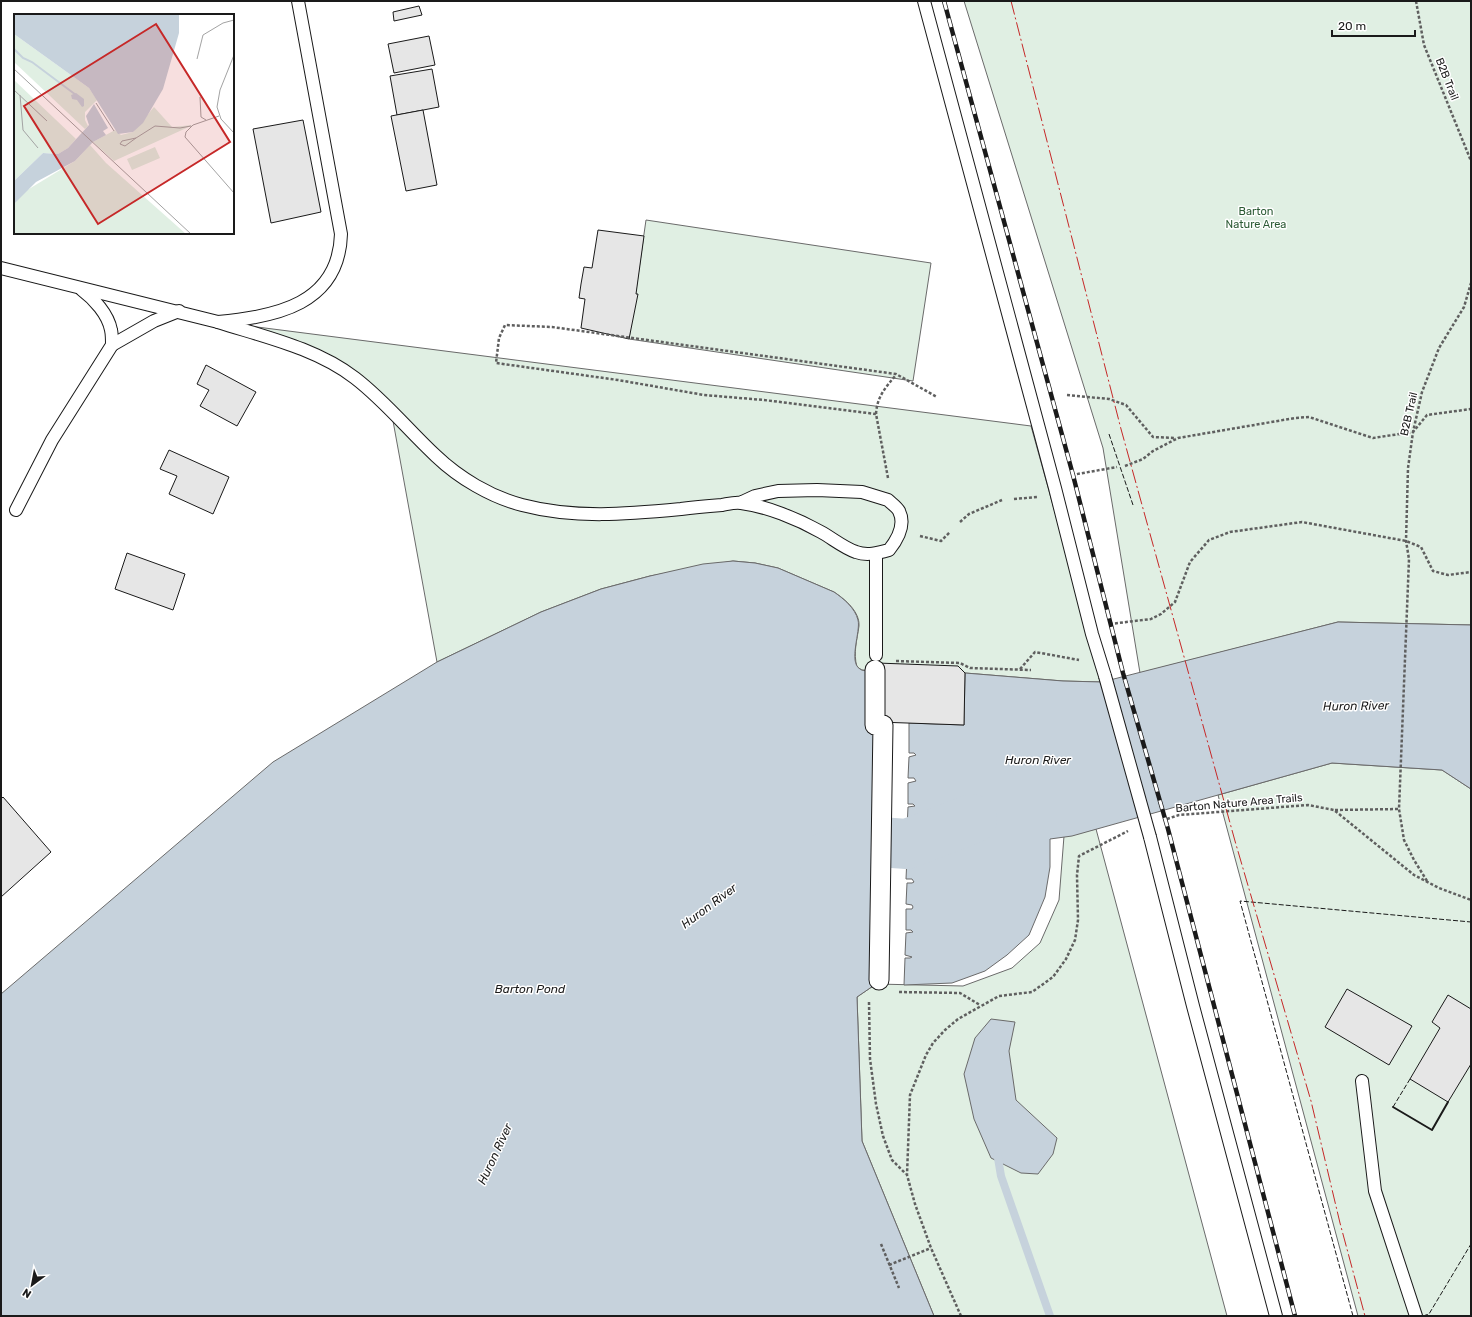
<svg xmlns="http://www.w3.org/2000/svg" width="1472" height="1317" font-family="Rubik,sans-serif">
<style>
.green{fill:#e0efe3;stroke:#6a6a6a}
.water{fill:#c6d2dc;stroke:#6a6a6a}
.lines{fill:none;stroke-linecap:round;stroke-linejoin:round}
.stream{stroke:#c6d2dc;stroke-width:8}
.river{stroke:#c6d2dc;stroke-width:50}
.building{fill:#e6e6e6;stroke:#1a1a1a}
.service-casing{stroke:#1a1a1a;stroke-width:14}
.pedestrian-casing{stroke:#1a1a1a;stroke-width:21}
.path{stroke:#5f5f5f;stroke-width:2.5;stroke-dasharray:3 2;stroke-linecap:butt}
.service{stroke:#fff;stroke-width:12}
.pedestrian{stroke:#fff;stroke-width:19}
.rail-casing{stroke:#1a1a1a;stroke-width:4.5}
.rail{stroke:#fff;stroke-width:3;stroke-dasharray:9;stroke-linecap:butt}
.service-bridge-casing{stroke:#1a1a1a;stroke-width:14;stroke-linecap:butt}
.service-bridge{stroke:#fff;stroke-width:12}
.fence{stroke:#1a1a1a;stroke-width:1;stroke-dasharray:5 2;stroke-linecap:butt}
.wall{stroke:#1a1a1a;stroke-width:2}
.power{stroke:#c62828;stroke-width:1;stroke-dasharray:14 3 2 3;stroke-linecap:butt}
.labels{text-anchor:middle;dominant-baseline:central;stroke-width:3;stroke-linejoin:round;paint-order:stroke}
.street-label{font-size:11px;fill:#1a1a1a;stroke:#fff}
.park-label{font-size:11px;fill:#2b5a34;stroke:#fff}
.water-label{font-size:12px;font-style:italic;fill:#1a1a1a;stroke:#fff}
.inset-river{fill:none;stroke:#c6d2dc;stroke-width:2}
.inset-road{fill:none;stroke:#a3a3a3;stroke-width:1}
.view{fill:#c62828;fill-opacity:0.15;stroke:#c62828;stroke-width:2}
.inset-edge{fill:none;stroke:#1a1a1a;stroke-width:2}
</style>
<rect width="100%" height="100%" fill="#fff"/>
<g class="green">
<polygon points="964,1 1471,1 1471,625 1338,622 1140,673 1103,448"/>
<polygon points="646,220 931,263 913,381 629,339"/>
<path d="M218,322L1031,426L1102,682L1063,681L965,673L862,670L857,667C853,653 857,640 859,626C860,612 845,599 834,592L778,568L755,563L733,561L650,576L601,589L541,612L437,662L391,410L331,362Z"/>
<polygon points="1332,763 1442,770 1471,789 1471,1316 1358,1316 1218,795"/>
<polygon points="1096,829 1227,1316 934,1316 862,1141 857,997 876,984 963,986 1012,968 1040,943 1059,900 1064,836"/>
</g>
<g class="water">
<path d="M733,561L755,563L778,568L834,592C844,599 855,608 858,620C861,631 848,662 860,669C863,672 871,670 875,670L876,984L857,997L862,1141L934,1316H1V994L273,762L437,662L541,612L601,589L650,576L703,564Z"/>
<polygon points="1338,622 1471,625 1471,789 1442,770 1332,763 1072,836 1050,839 1050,867 1045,897 1029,935 1007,955 985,971 952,983 904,985 905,958 910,958 912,957 905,955 906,933 913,932 911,930 906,930 906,909 912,909 913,907 912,905 906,904 907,883 912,883 914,882 912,879 906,879 907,857 914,856 913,854 908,854 907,832 915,831 907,829 908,807 915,806 913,804 908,804 908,783 916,781 914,778 908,778 909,757 916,755 914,753 909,753 909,723 964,725 965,673 1063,681 1102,682"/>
<polygon points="991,1019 1015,1022 1009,1051 1016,1100 1057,1138 1053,1154 1038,1174 1021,1173 991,1158 974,1119 964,1074 975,1038"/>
</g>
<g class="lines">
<polyline class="stream" points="997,1152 1001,1176 1050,1316"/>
<polyline class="river" points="823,858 879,842 907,844 972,819"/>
</g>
<g class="building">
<polygon points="419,6 422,15 394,21 393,12"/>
<polygon points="429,36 435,65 394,73 388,44"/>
<polygon points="432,69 439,107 397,115 390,76"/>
<polygon points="423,110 437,185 406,191 391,116"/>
<polygon points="303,120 321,212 271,223 253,129"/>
<polygon points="598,230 644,236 636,294 638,294 629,339 581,328 585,299 579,298 581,284 584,267 592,268"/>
<polygon points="206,365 256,392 237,426 200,406 209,390 197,384"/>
<polygon points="169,450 229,477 213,514 169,494 177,476 160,469"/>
<polygon points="127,553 185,574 173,610 115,589"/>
<polygon points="877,663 958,666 965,673 964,725 878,722"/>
<polygon points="3,797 51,852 1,897 1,799"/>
<polygon points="1347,989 1412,1026 1389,1065 1325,1027"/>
<polygon points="1448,995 1471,1009 1471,1064 1448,1102 1410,1079 1440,1028 1432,1022"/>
</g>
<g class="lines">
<defs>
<g id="service">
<polyline points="924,1 1055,488 1092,634 1105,676"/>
<path d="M1,268L218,322C276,317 339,304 341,234L298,1"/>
<path d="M218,322C265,337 316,348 355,378C385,401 408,430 436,456C459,478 491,497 522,505C575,519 628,514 681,509C695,507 708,506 722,505C728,504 735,502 741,503C766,506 798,519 821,532C832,538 844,548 856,552C867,556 878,553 889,550C897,540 906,525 899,511C897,507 891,503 888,500L862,492L817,490L778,491L755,496L740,503"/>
<polyline points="112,345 154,321 179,311"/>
<path d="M16,510L52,440L112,345C112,340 112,334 111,330C108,314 94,299 82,290"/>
<polyline points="876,655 876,554"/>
<polyline points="1150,837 1193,1006 1276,1316"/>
<polyline points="1362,1081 1375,1191 1416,1316"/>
</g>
<polyline id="pedestrian" points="875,670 875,725 883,725 879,980"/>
</defs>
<use href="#service" class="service-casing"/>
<use href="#pedestrian" class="pedestrian-casing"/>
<g class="path">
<polyline points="1416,1 1424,45 1471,161"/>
<polyline points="1067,395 1109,399 1126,405 1153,437 1176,438"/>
<path d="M876,414C877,397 885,388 896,375"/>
<polyline points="1125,466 1143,459 1153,451 1178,438 1295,418 1309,417 1373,438 1413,432 1427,415 1471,409"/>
<polyline points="1072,475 1117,467"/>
<polyline points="888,478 876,414 764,400 704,395 618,380 496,363 499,338 505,325 552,327 896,374 937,397"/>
<polyline points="1014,499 1037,497"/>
<polyline points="960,522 969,514 1002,500"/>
<polyline points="920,536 941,541 950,532"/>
<polyline points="1110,624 1151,619 1161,614 1175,602 1190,562 1209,540 1230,532 1302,522 1406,541 1421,547 1433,571 1448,575 1471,572"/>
<polyline points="896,661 960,663 970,668 1031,670"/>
<polyline points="1020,669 1035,652 1079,660"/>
<polyline points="1335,810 1399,809"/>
<polyline points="1167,819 1179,815 1308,805 1334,810 1414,875 1439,888 1471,900"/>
<polyline points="1427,881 1414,860 1404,840 1399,809 1409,559 1406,541 1408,468 1413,432 1422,392 1439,348 1464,307 1471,283"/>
<polyline points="899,992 960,993 980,1005"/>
<polyline points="869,1002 870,1059 876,1104 883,1136 892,1160 906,1174"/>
<polyline points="881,1244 899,1288"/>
<polyline points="889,1265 931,1248"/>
<polyline points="961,1316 931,1248 915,1204 907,1175 910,1095 926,1055 933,1043 945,1030 958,1019 999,996 1032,992 1053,977 1066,959 1075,940 1078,920 1077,875 1079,856 1128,831"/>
</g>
<use href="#service" class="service"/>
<use href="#pedestrian" class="pedestrian"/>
<defs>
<polyline id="rail" points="944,1 1073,475 1123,673 1168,829 1295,1316"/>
</defs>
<use href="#rail" class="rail-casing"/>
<use href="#rail" class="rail"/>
<defs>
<polyline id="service-bridge" points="1105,676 1150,837"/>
</defs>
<use href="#service-bridge" class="service-bridge-casing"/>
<use href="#service-bridge" class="service-bridge"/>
<g class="fence">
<polyline points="1109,434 1133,505"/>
<polyline points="1393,1107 1410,1079"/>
<polyline points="1353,1316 1240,901 1471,922"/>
<polyline points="1423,1316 1429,1314 1471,1244"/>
</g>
<polyline class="wall" points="1393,1107 1432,1130 1448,1102"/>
<polyline class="power" points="1011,1 1121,429 1235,841 1311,1101 1340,1223 1365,1316"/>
</g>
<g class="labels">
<g class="street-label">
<text transform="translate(1447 79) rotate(68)">B2B Trail</text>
<text transform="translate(1409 414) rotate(-77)">B2B Trail</text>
<text transform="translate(1239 803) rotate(-5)">Barton Nature Area Trails</text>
</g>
<g class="park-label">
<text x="1256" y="211">Barton<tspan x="1256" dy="13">Nature Area</tspan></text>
</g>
<g class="water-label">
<text transform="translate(1356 706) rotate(-1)">Huron River</text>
<text x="1038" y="760">Huron River</text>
<text transform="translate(709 906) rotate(-37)">Huron River</text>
<text x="530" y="989">Barton Pond</text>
<text transform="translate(495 1154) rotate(-65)">Huron River</text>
</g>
</g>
<g transform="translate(14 14)">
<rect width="220" height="220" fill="#fff"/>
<path d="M0,20L75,74L83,86L71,98V106L74,112L71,115L0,48ZM0,66L62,125L54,134L44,140L29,139L0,167ZM140,93L158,113L179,111L100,147L79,128L101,116L107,121L119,118ZM76,131L92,149L172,220H0V190L10,178L61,147ZM141,133L146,144L118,156L113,145Z" fill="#e0efe3"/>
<path d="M0,0H165V19L149,75L129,109L119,118L104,120L75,74L0,20ZM62,79L70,85V92L68,93L63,86L58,85L57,81ZM80,90L94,114L89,117L92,121L79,128L61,147L22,168L0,190V167L29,139L44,140L54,134L75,111L72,102Z" fill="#c6d2dc"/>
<path class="inset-river" d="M0,35L9,44L18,48L62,81"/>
<path class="inset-road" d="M220,41L206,76L203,93L207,105L220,119M183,45L189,21L209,9L220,6M0,55L177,220M0,76L33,107M6,81L9,116L24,134M186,83L187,103L192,106M82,89L100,117M205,102L179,111L172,118L171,123L220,179M122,124L111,132L106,130L108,127L122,124L141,112L166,114L177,112"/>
<path class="view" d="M142,10L216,128L84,210L10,92Z"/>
<rect width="220" height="220" class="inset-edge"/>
</g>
<rect width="1472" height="1317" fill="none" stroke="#1a1a1a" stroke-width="4"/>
<g transform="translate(32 1285) rotate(212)" stroke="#ffffff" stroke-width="3" paint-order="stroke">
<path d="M0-3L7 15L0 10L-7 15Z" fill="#1a1a1a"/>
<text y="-6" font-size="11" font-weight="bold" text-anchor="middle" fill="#1a1a1a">N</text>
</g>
<path d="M1332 30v6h83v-6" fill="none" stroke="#1a1a1a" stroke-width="2"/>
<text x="1338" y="30" font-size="12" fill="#1a1a1a" stroke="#ffffff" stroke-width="3" paint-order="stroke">20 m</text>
</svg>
